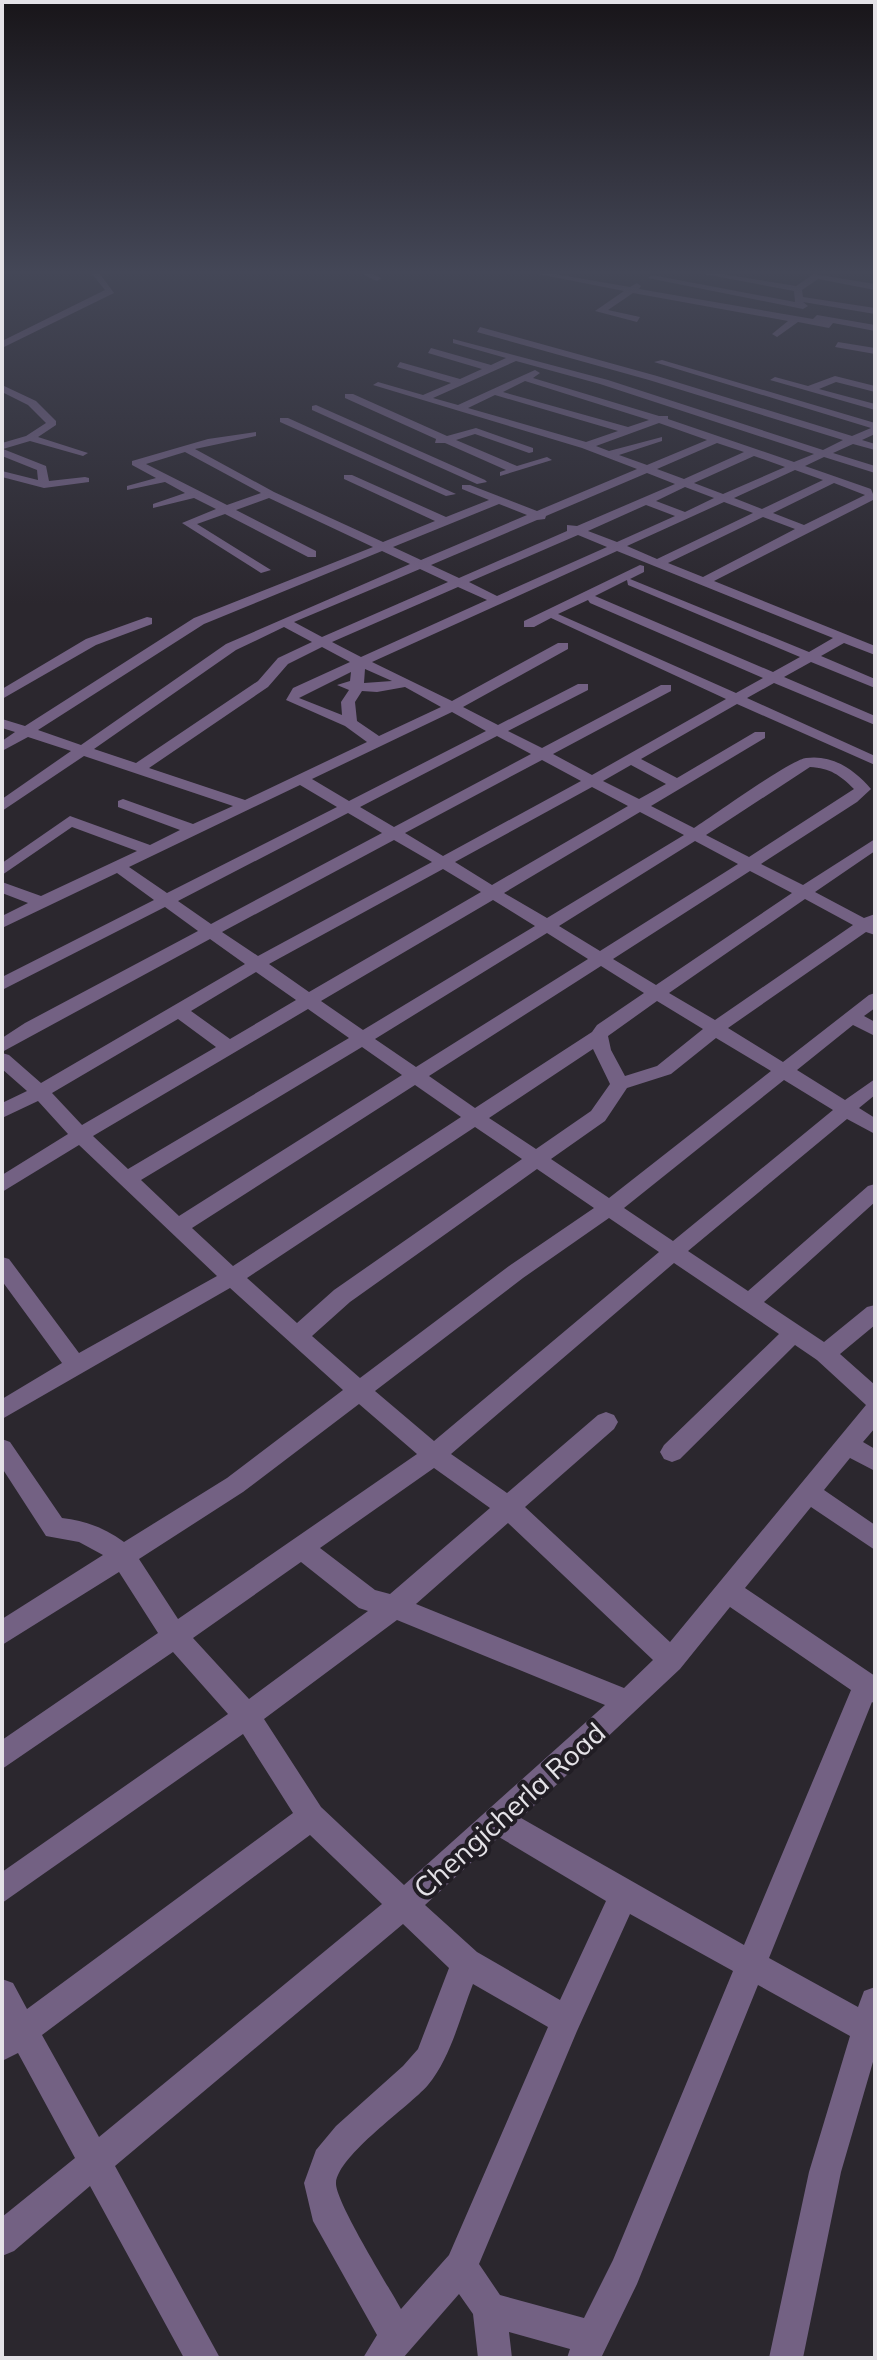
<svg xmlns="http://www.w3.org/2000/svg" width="877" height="2360" font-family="Mulish,sans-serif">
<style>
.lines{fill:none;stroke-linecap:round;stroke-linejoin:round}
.minor{fill:#736183;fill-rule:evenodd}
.labels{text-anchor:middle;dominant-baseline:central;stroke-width:8;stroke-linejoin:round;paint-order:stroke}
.near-street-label{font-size:28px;fill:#e4e2e7;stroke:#211d24}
</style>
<rect width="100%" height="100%" fill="#2b272e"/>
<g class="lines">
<g class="minor">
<polygon points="92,274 100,274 114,293 2,348 2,341 105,290"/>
<polygon points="362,274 373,274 381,278 377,281"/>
<polygon points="538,274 555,274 630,287 637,283 641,286 639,289 813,319 817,315 875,325 875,331 833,323 829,328 798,322 777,337 772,334 788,321 633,293 608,310 640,317 637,322 595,311 624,291"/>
<polygon points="704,274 722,274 796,286 814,274 875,284 875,290 818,279 802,290 803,297 875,308 875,314 803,302 808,306 803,309 648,278 652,275 795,302 794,291"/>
<path d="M480,327L657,376L852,436L871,428L654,362L662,360L875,423V434L862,440L875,444V450L853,444L833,453L875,466V473L824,457L805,466L871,489L875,499L714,581L875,646V655L844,643L821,656L875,679V688L811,662L784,677L875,716V725L774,683L747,698L875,756V765L737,704L641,759L677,778L755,732H765V738L651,806L694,828C713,816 790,760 806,758C832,754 855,770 871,789L857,802L761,864L803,885L875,839V851L815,892L864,918L875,914V935L866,932L728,1028L783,1062L869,995L875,993V1008L864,1016L875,1022V1036L853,1025L797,1070L845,1100L875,1079V1095L859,1108L875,1118V1134L847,1119L688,1251L748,1291L868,1186L875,1184V1202L764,1302L824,1342L867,1307L875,1305V1325L840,1354L875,1385V1428L863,1442L875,1449V1471L850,1458L824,1490L875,1525V1550L811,1507L745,1588L875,1676V1704L872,1702L769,1958L858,2007L864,1991L875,1987V2055L841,2172L803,2358H769L809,2172L850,2036L758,1985L637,2284L601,2358H567L570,2349L509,2332L512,2358H478L473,2314L459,2294L403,2358H363L377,2335L313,2221L304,2183L316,2150L336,2126L403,2066L418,2049L449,1968L403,1924L115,2166L220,2358H184L90,2186L14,2251L2,2256V2217L75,2158L18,2053L2,2061V1979L13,1983L27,2009L293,1813L243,1734L2,1903V1872L228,1714L173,1652L2,1769V1740L158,1633L119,1572L2,1645V1619L103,1555L79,1542L46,1536L2,1468V1439L10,1442L62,1518C86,1521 105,1528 124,1542L227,1478L343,1390L230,1288L2,1419V1399L62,1363L2,1281V1257L9,1259L79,1353L217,1276L79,1145L2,1192V1175L68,1134L38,1101L2,1118V1103L27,1091L2,1069V1053L9,1055L41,1083L245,964L210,939L2,1052V1038L25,1023L198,931L165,907L2,990V977L154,900L117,873L2,928V916L28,903L2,893V882L41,896L137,851L72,827L2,875V863L70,816L150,845L180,830L118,807V801L123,799L193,824L233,806L84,756L2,811V799L71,751L28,737L2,751V741L15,732L2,728V719L25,726L194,618L373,547L269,498L236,510L316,551V557H308L225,514L197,524L271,570L261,573L182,523L216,509L194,498L153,508V504L185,493L165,482L127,490V486L156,478L132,465V461L208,439L256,432V436L195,449L274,492L383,542L435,521L344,479V475H352L446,517L489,500L462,489V485H470L537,511L637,469L582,448L373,385L378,382L423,395L451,383L397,367L400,362L460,379L482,369L428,353L431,348L491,365L506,358L453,343V339L608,380L823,450L843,440L649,380L477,332ZM516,361L600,384L814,454L794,462L668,419V416H659L533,378L540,373L535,370L458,405L433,398ZM525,381L649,420L628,427L503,392ZM495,395L618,431L586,442L468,408ZM659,423L707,440L647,465L619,455L662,441V437L609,451L596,446ZM717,443L744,452L684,479L657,469ZM185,452L261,493L227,505L146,464ZM754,456L785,467L723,494L694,483ZM795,470L823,480L762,509L734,498ZM647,473L675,484L577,526L567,525V531L459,578L431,565L537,520L545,519L546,516ZM834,483L865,495L804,525L773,513ZM685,487L714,498L685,512L656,501ZM724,502L753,513L657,559L627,546ZM499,504L527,515L421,560L393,547ZM646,505L675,516L617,542L588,531ZM763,517L795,529L703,577L668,563ZM578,535L607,547L497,596L469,582ZM382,551L410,564L226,644L81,745L38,730L204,624ZM617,551L833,638L809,652L630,579L644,572V566L640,565L524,621V627H534L551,618L726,699L592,775L553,754L671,691V685H661L542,748L508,731L588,690V684H578L498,725L463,707L568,649V643H558L452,701L372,662ZM420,569L448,582L322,637L294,622ZM627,580L628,585L800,657L773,672L595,596ZM458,587L487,600L361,657L332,642ZM588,600L590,603L763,678L736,693L558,614ZM284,627L312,642L278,658L258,681L136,763L94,749L236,650ZM322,647L350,662L293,688L286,700L345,726L367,742L245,800L149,768L268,687L288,664ZM365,669L392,681L364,683ZM351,672L350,681L337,685L349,690L341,702L342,715L299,698ZM405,687L441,707L379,736L357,721L355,702L362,691L377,692ZM452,712L486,731L349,801L312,779ZM497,736L531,754L394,827L360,807ZM542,760L581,781L443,856L405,833ZM631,765L666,784L639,799L603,781ZM810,767C830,768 840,775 854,789L749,857L706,835ZM300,785L337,807L167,893L129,867ZM592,787L628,806L492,885L455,862ZM640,812L684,835L547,918L504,893ZM348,813L382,833L211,924L178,901ZM394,840L432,862L258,956L222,932ZM695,841L738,864L600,951L559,926ZM443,869L481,892L309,992L269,964ZM750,871L792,893L656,985L613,959ZM805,899L853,925L715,1020L669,993ZM493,900L535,926L363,1030L321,1001ZM547,933L588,959L416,1067L375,1039ZM601,966L644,993L597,1025L592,1032L475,1108L429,1076ZM256,972L296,1000L230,1039L191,1011ZM657,1001L703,1029L657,1066L625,1076L611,1050L608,1036ZM308,1009L349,1038L128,1169L93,1136ZM178,1019L216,1047L82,1125L52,1093ZM716,1038L771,1071L609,1198L551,1159L605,1121L627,1088L671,1074ZM362,1047L402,1075L179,1216L141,1180ZM593,1049L610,1084L591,1111L536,1149L489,1118ZM784,1080L833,1110L673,1241L624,1208ZM415,1085L461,1117L233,1266L192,1228ZM475,1127L522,1159L334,1290L297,1323L247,1278ZM537,1169L594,1208L509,1266L360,1378L312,1336L350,1302ZM609,1218L659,1252L434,1441L375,1391L523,1278ZM674,1263L779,1334L664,1445L660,1452L664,1459L672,1462L680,1459L795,1345L817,1360L866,1405L670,1642L525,1507L614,1429L618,1422L614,1415L606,1412L598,1415L507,1493L451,1454ZM359,1404L417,1454L178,1619L139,1559L243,1492ZM434,1468L490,1508L390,1594L375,1590L320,1548ZM508,1523L653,1660L624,1688L416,1604ZM301,1562L359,1608L368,1611L249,1699L193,1638ZM730,1607L851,1690L744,1945L521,1818L680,1669ZM397,1620L605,1705L404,1885L321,1807L264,1719ZM310,1835L382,1904L99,2137L42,2035ZM499,1837L606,1901L560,2000L477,1952L425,1905ZM630,1914L733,1971L613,2260L584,2318L500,2295L479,2264L577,2031ZM473,1984L548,2027L449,2255L401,2309C389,2287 335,2201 336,2183C338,2155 409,2107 428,2085C451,2057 460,2017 473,1984Z"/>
<polygon points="838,342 875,348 875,354 835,347"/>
<polygon points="835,376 875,386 875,392 836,382 819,389 875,404 875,410 770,380 775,377 808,386"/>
<polygon points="2,385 36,401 56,421 56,425 38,437 88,453 83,456 30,441 3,449 46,466 49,481 85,477 89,478 89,482 44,488 2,477 2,471 38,480 37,470 2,456 2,443 26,436 46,423 28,405 2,392"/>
<polygon points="345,394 353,394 447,436 476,428 533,448 533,452 529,453 475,434 456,440 517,466 547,457 552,460 500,476 500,472 506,470 445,443 435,443 436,439 345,398"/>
<polygon points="316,405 485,480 487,482 477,484 312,410 312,406"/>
<polygon points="280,418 288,418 456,494 446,496 280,422"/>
<polygon points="147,617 152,618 152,624 96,645 2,699 2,689 86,639"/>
</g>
</g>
<linearGradient id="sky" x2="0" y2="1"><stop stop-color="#181519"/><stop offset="0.45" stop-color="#444757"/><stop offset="1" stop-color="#444757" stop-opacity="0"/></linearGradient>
<rect width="877" height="604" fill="url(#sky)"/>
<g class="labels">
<g class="near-street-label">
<text transform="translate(509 1810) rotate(-42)">Chengicherla Road</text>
</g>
</g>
<rect width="877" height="2360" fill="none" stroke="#e4e2e7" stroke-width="8"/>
</svg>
